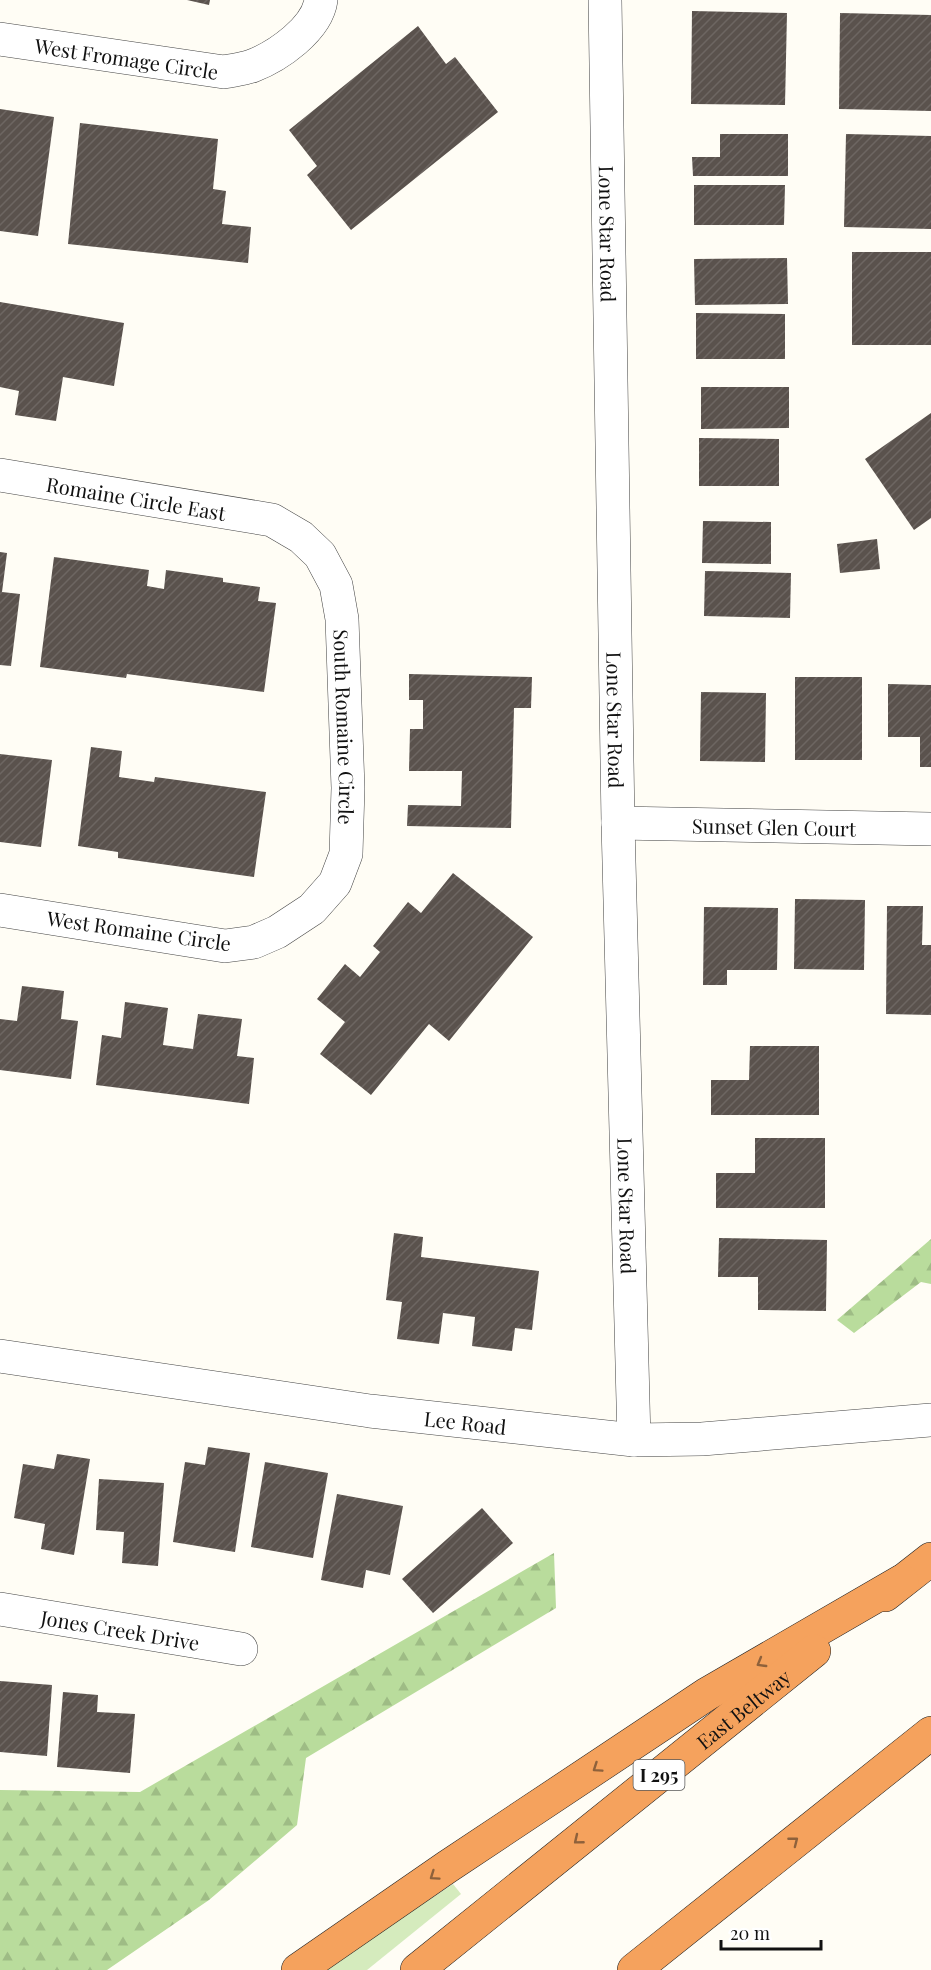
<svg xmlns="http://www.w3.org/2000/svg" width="931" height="1970" font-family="'Playfair Display',serif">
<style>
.grass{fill:#d5ebbd}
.forest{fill:url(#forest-firs)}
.building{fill:url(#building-hatch)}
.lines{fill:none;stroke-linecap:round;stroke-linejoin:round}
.minor-casing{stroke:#444;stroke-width:34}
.tertiary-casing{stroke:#444;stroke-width:34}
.motorway-casing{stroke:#222;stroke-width:34}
.minor{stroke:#fff;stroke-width:33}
.tertiary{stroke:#fff;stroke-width:33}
.motorway{stroke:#f5a25d;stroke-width:33}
.oneway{stroke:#8e613b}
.labels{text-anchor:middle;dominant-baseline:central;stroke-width:6;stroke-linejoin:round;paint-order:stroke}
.shield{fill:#fff;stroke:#585858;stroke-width:1.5}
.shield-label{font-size:18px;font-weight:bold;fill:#111}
.street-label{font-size:20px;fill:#111;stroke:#fff}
</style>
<defs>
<pattern id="forest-firs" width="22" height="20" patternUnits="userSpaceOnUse" patternTransform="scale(1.5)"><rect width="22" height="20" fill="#b9dc9c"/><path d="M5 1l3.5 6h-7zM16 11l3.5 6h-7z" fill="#9ebc85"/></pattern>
<pattern id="building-hatch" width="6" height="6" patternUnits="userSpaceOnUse" patternTransform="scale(1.5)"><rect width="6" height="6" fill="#5a524d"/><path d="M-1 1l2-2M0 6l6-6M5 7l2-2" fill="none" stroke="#6d6662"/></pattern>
</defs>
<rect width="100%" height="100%" fill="#fffdf5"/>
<polygon class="grass" points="453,1884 461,1894 367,1970 322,1970"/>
<g class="forest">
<polygon points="931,1239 931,1284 921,1282 854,1333 837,1320"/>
<polygon points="554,1553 556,1608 306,1758 297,1825 209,1900 107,1970 0,1970 0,1790 140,1792"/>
</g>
<g class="building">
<polygon points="187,0 210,0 209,5"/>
<polygon points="692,11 787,13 785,105 691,104"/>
<polygon points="840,13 931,15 931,111 839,109"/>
<polygon points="418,26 446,64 455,57 498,112 351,230 307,175 317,166 289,130"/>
<polygon points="0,109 54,117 38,236 0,231"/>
<polygon points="80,123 218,139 213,189 226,191 222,224 251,227 248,263 68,244"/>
<polygon points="720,134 788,134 788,176 693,176 692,157 720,157"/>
<polygon points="846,134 931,136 931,229 844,227"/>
<polygon points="694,185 785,185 784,225 694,225"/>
<rect x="852" y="252" width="79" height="93"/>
<polygon points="787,258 788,304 695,305 694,259"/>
<polygon points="0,302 124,323 114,386 63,377 56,421 15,415 19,391 0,387"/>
<polygon points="696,313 785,314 785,359 696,359"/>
<polygon points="701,387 789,387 789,428 701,429"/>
<polygon points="931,413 931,518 914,530 865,459"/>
<polygon points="699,438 779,439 779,486 699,486"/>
<polygon points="703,521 771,522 771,564 702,563"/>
<polygon points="877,539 880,569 840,573 837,544"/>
<polygon points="0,552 7,553 2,592 20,594 11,666 0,665"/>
<polygon points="54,557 149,570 147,586 164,589 166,570 223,578 223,582 260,587 258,601 276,603 264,692 127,674 126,678 40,667"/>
<polygon points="705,571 791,573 790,618 704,616"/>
<polygon points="409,674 532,677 531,708 514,708 511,828 407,826 408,805 461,806 462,771 409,771 410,729 423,729 423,700 409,700"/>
<rect x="795" y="677" width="67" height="83"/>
<polygon points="888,684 931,685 931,767 920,767 920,737 888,737"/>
<polygon points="701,692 766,693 765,762 700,761"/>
<polygon points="91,747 122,751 119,777 154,782 155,777 266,792 254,877 118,858 118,852 78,846"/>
<polygon points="0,754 52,760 41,847 0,842"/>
<polygon points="453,873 533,937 449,1041 429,1024 371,1095 320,1054 345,1022 317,999 345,964 360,977 380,952 373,946 408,902 421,913"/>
<polygon points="795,899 865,900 864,970 794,969"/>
<polygon points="887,906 923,906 922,945 931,945 931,1015 886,1014"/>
<polygon points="704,907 778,908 777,970 727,970 727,985 703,985"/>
<polygon points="22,986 64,991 61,1019 78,1021 71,1079 0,1070 0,1019 17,1021"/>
<polygon points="125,1002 168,1008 163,1045 193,1049 198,1014 242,1019 237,1056 254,1058 249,1104 96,1085 102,1035 121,1038"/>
<polygon points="750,1046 819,1046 819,1115 711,1115 711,1080 749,1080"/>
<polygon points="755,1138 825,1138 825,1208 716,1208 716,1173 755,1173"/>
<polygon points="394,1233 423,1237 421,1257 539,1271 532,1330 515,1328 512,1351 472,1346 475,1317 443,1313 439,1344 397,1339 402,1302 386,1300"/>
<polygon points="719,1238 827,1240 826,1311 758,1310 758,1277 718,1277"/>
<polygon points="208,1447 250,1453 235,1552 173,1542 185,1462 205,1465"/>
<polygon points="57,1454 90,1459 74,1555 41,1549 45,1524 14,1518 23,1464 54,1469"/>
<polygon points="265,1462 328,1473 313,1558 251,1547"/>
<polygon points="99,1479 164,1483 158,1566 122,1563 124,1532 96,1530"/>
<polygon points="337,1494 403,1506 390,1575 366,1570 363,1588 321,1580"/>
<polygon points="482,1508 513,1543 433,1613 402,1579"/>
<polygon points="0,1681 52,1685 47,1756 0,1752"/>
<polygon points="63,1692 98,1695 97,1712 135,1714 130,1773 57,1767"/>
</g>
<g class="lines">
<defs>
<g id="minor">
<path id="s1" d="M0,39L224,72C233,70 244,69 252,66C278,56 317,29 321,0"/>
<path id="s2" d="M0,475L272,520L301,537L320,555L336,585L342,619L348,788L346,854L335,883L312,909L277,932L254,942L225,946L0,910"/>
<path id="s3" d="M618,823L931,829"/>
<path id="s4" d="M0,1609L241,1649"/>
</g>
<g id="tertiary">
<path id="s5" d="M605,0L618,823L634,1440"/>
<path id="s6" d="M0,1356L370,1411L634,1440L702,1439L931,1420"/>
</g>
<g id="motorway">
<polyline points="885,1595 931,1559"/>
<polyline points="298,1970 447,1867 707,1694 902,1581"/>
<path id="s7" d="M417,1970L814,1651"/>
<polyline points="634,1970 931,1733"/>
</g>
</defs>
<use href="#minor" class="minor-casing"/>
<use href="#tertiary" class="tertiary-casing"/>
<use href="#motorway" class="motorway-casing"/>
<use href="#minor" class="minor"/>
<use href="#tertiary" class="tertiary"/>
<use href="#motorway" class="motorway"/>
</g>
<defs><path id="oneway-chevron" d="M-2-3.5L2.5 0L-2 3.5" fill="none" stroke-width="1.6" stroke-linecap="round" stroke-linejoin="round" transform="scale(1.5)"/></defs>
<g class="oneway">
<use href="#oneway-chevron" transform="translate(761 1663) rotate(150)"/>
<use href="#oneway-chevron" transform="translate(597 1768) rotate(146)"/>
<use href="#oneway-chevron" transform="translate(578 1840) rotate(141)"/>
<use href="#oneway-chevron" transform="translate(794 1841) rotate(-38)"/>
<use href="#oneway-chevron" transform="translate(434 1876) rotate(145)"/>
</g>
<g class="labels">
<rect class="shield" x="633.5" y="1760" width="51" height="30" rx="4.5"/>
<g class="shield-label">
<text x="659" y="1775">I 295</text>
</g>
<g class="street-label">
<text stroke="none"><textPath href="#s1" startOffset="128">West Fromage Circle</textPath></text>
<text stroke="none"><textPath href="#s5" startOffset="234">Lone Star Road</textPath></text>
<text stroke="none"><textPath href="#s2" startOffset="138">Romaine Circle East</textPath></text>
<text stroke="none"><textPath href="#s5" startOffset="720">Lone Star Road</textPath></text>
<text stroke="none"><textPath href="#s2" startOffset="512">South Romaine Circle</textPath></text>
<text stroke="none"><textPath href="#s3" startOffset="156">Sunset Glen Court</textPath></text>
<text transform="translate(139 930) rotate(8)">West Romaine Circle</text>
<text stroke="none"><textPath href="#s5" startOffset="1206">Lone Star Road</textPath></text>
<text stroke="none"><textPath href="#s6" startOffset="470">Lee Road</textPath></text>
<text stroke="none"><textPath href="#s4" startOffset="122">Jones Creek Drive</textPath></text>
<text stroke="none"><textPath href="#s7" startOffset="418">East Beltway</textPath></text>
</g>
</g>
<path d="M721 1940v9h100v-9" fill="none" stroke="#111111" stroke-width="3"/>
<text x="730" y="1940" font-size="18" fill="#111111" stroke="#ffffff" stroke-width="4.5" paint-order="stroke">20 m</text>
</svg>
